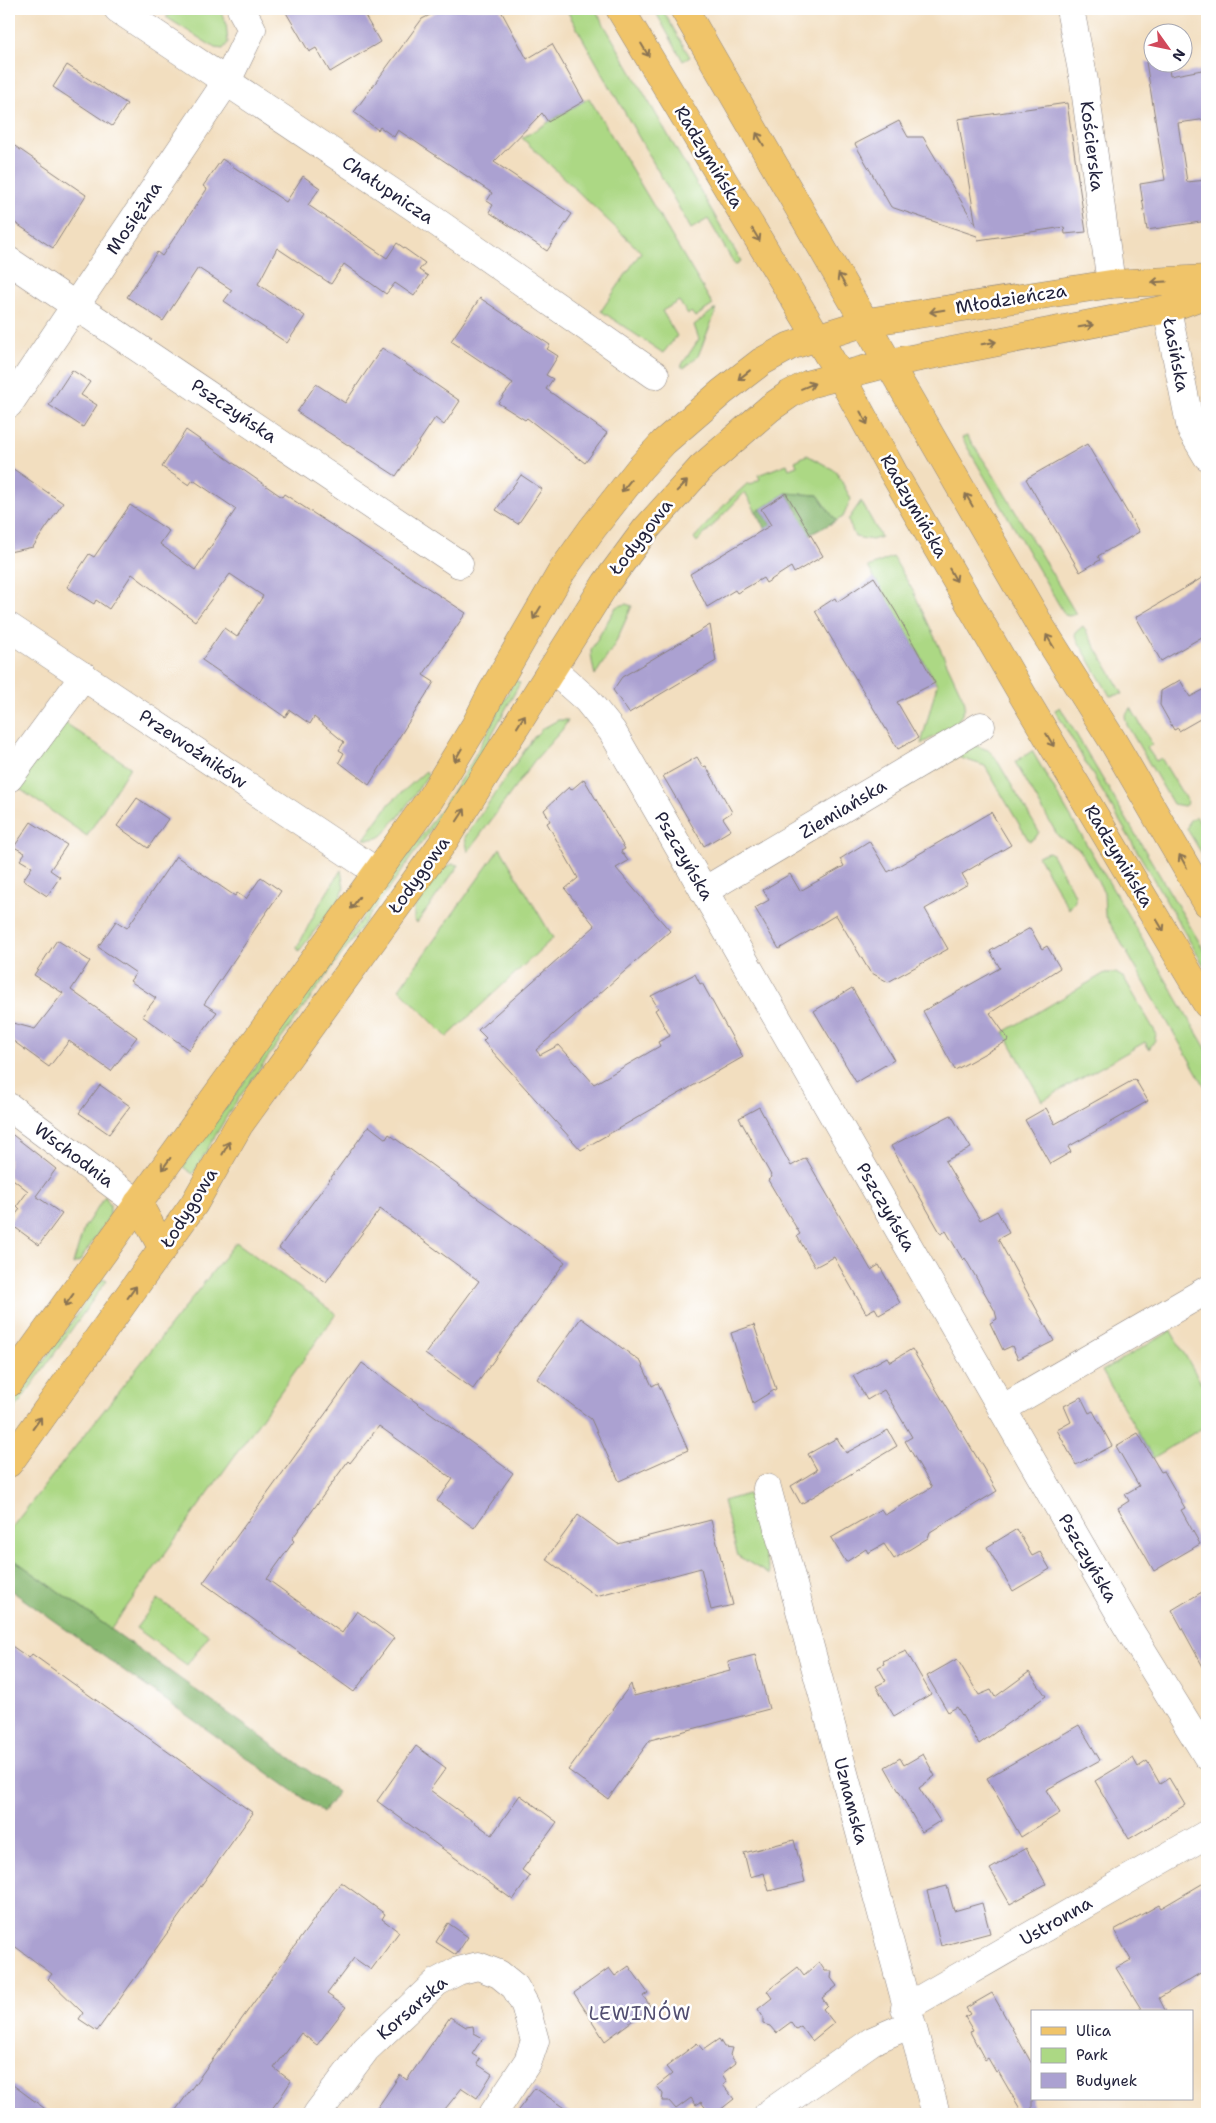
<svg xmlns="http://www.w3.org/2000/svg" width="1216" height="2123" font-family="'Shantell Sans',sans-serif">
<style>
.green{fill:#acd884;stroke:#677d60}
.forest{fill:#89b872;stroke:#566d56}
.building{fill:#aba1d1}
.lines{fill:none;stroke-linecap:round;stroke-linejoin:round}
.minor-casing{stroke:#8a807d;stroke-width:29}
.major-casing{stroke:#8a807d;stroke-width:29}
.minor{stroke:#fff;stroke-width:28}
.major{stroke:#f0c469;stroke-width:28}
.oneway{stroke:#897352}
.labels{text-anchor:middle;dominant-baseline:central;stroke-width:5;stroke-linejoin:round;paint-order:stroke}
.street-label{font-size:18px;fill:#22223b;stroke:#fff}
.neighbourhood-label{font-size:19px;letter-spacing:1px;fill:#524e70;stroke:#fff}
</style>
<rect width="100%" height="100%" fill="#fff"/>
<filter id="ink" filterUnits="userSpaceOnUse"><feTurbulence type="fractalNoise" baseFrequency=".02" numOctaves="2"/><feDisplacementMap in="SourceGraphic" scale="10" xChannelSelector="R" yChannelSelector="G"/><feConvolveMatrix kernelMatrix="1 2 1 2 8 2 1 2 1" color-interpolation-filters="sRGB"/></filter>
<filter id="wash" filterUnits="userSpaceOnUse"><feTurbulence type="fractalNoise" baseFrequency=".0096" numOctaves="4" result="noise"/><feDisplacementMap in="SourceGraphic" scale="20" xChannelSelector="R" yChannelSelector="G"/><feGaussianBlur stdDeviation="1.12" result="paint"/><feColorMatrix in="noise" values="0 0 0 0 0 0 0 0 0 0 0 0 0 0 0 0 0 1.4 0 .05"/><feComposite in="paint" operator="in"/></filter>
<g filter="url(#wash)">
<rect width="100%" height="100%" fill="#f2debf"/>
<g class="green">
<polygon points="179,9 219,9 226,22 228,43 223,49 215,48 166,17"/>
<polygon points="566,9 595,9 741,261 735,265 708,219 691,229"/>
<polygon points="654,9 662,9 690,57 683,61"/>
<polygon points="589,98 713,305 695,317 691,312 688,315 679,301 662,311 677,336 663,353 601,311 641,252 522,138"/>
<polygon points="715,309 716,311 698,356 684,368 681,366 699,339 694,325"/>
<polygon points="967,436 993,474 1076,614 1069,616 1065,615 962,438"/>
<polygon points="807,455 836,471 851,499 843,517 836,521 818,495 786,493 756,512 745,492 697,542 694,538 727,502 748,483 750,485 760,479 758,475 787,464 789,469 797,466 795,461"/>
<polygon points="861,501 881,537 872,540 855,537 848,520"/>
<path d="M893,557L913,591L965,702C965,725 939,733 921,744L937,684L868,567Z"/>
<path d="M626,604L632,606L614,646L595,675C593,668 591,657 591,650L616,607Z"/>
<polygon points="1083,626 1123,694 1110,696 1075,636 1076,632"/>
<polygon points="515,680 520,683 468,778 231,1109 193,1174 183,1167 446,802 471,763"/>
<polygon points="1060,707 1207,955 1207,971 1055,710"/>
<polygon points="1131,708 1152,744 1147,748 1156,761 1161,758 1188,803 1184,806 1173,804 1127,725 1125,716"/>
<polygon points="61,720 130,767 87,836 14,785"/>
<polygon points="558,720 568,720 562,730 534,761 468,852 465,837 534,737 542,729"/>
<polygon points="974,745 988,750 995,757 1039,832 1036,837 1029,841 985,766 958,757 898,792"/>
<polygon points="1032,751 1207,1050 1207,1090 1105,915 1104,892 1080,850 1058,836 1015,762"/>
<path d="M426,771L428,775L398,818C384,827 389,841 364,839L390,803Z"/>
<polygon points="1196,816 1207,836 1207,862 1187,829 1189,821"/>
<polygon points="500,848 553,938 447,1037 399,989"/>
<polygon points="1048,852 1051,853 1075,895 1075,901 1069,909 1038,856"/>
<path d="M453,864L459,865L417,923L414,919V908C417,903 423,900 425,896C430,884 439,867 453,864Z"/>
<polygon points="341,870 344,888 340,898 299,951 297,948 318,907"/>
<polygon points="1105,973 1116,973 1124,978 1156,1033 1155,1040 1149,1049 1145,1042 1042,1101 1004,1032"/>
<polygon points="105,1196 110,1205 110,1215 80,1261 73,1264 84,1228"/>
<polygon points="236,1242 336,1314 111,1629 9,1556 9,1531"/>
<polygon points="103,1278 107,1280 9,1417 9,1410"/>
<polygon points="1171,1331 1207,1393 1207,1425 1153,1458 1102,1371"/>
<polygon points="748,1494 770,1575 738,1556 723,1501"/>
<polygon points="158,1599 209,1635 187,1665 136,1628"/>
</g>
<g class="forest">
<polygon points="786,493 818,495 836,521 778,551 756,512 761,509 774,529 799,513"/>
<polygon points="9,1556 338,1792 323,1812 9,1589"/>
</g>
<g id="blocks">
<g class="building">
<polygon points="284,9 361,9 380,42 330,72 316,48 309,52"/>
<polygon points="442,9 500,9 527,59 552,44 584,101 548,122 542,113 494,162 572,214 547,251 489,212 493,205 487,201 492,193 398,130 394,137 380,127 378,130 354,112 422,19"/>
<polygon points="1146,62 1168,62 1170,76 1207,69 1207,119 1178,123 1187,182 1207,180 1207,221 1147,230 1140,184 1165,180"/>
<polygon points="67,65 127,104 112,126 53,87"/>
<polygon points="1067,103 1086,232 1065,234 1064,227 978,240 977,236 891,207 855,144 899,121 908,137 923,137 976,226 958,119"/>
<polygon points="9,142 86,195 53,248 9,219"/>
<polygon points="222,159 286,202 303,176 320,188 308,205 387,258 397,243 425,263 419,270 428,276 414,296 395,283 386,294 344,264 331,284 277,248 258,284 305,316 287,343 224,301 232,290 198,268 163,321 127,297 157,252 162,256 207,189 203,186"/>
<polygon points="480,298 550,345 547,349 558,356 546,375 553,379 546,389 607,433 585,463 527,418 525,420 498,403 513,383 451,341"/>
<polygon points="382,348 460,401 444,425 435,418 396,476 297,412 316,384 345,403"/>
<polygon points="72,370 90,382 81,395 97,405 83,427 49,405"/>
<polygon points="186,430 282,497 284,494 466,613 423,675 434,682 369,785 339,762 344,753 339,750 344,742 314,717 310,724 290,710 285,717 202,660 224,628 237,637 263,596 230,574 195,621 132,574 109,609 96,600 94,604 67,587 89,554 94,557 130,505 169,531 160,544 195,570 236,509 193,480 189,485 162,467"/>
<polygon points="1087,444 1139,532 1098,556 1100,560 1080,572 1026,479"/>
<polygon points="9,466 63,503 33,547 9,552"/>
<polygon points="521,475 542,489 518,524 496,510"/>
<polygon points="786,493 823,556 794,573 791,567 766,583 763,578 737,593 735,590 707,607 690,574 771,525 761,509"/>
<polygon points="1207,575 1207,634 1161,661 1136,617"/>
<polygon points="874,577 896,612 935,683 897,702 918,738 898,749 815,611 835,598 837,602"/>
<polygon points="710,625 716,661 629,713 613,690 622,677"/>
<polygon points="1180,680 1190,697 1207,688 1207,715 1179,731 1178,728 1174,730 1160,705 1161,691"/>
<polygon points="697,757 703,767 706,766 732,812 723,818 731,830 704,846 663,776"/>
<polygon points="584,779 625,849 621,851 628,861 616,868 670,931 536,1050 540,1055 559,1045 594,1084 660,1046 658,1042 670,1036 655,1010 658,1008 651,996 695,974 700,984 702,983 743,1057 581,1150 483,1041 486,1038 478,1030 595,926 565,889 578,878 547,823 550,821 544,810 569,787 571,790"/>
<polygon points="137,798 168,819 148,848 117,826"/>
<polygon points="991,812 1011,845 962,874 968,884 925,909 948,949 888,982 870,972 836,915 779,949 755,908 769,900 763,890 790,874 800,891 844,866 840,859 869,841 888,872"/>
<polygon points="31,822 67,845 50,870 60,877 47,896 23,880 32,867 20,860 25,853 14,847"/>
<polygon points="176,856 235,896 237,893 246,899 261,877 281,891 204,1004 217,1012 189,1050 142,1016 156,998 130,981 136,973 98,947 116,921 127,928"/>
<polygon points="1030,928 1042,949 1047,946 1060,968 990,1013 1009,1040 955,1070 923,1011 1000,968 990,951"/>
<polygon points="57,940 90,961 71,990 137,1037 111,1071 69,1041 49,1067 9,1038 9,1022 35,1029 63,993 34,975"/>
<polygon points="852,988 894,1060 856,1082 814,1011"/>
<polygon points="1135,1079 1148,1101 1068,1147 1071,1152 1050,1164 1025,1120 1046,1108 1055,1124"/>
<polygon points="100,1085 130,1106 109,1134 79,1113"/>
<polygon points="759,1107 791,1166 806,1158 871,1270 879,1265 900,1303 879,1315 875,1308 866,1313 834,1257 815,1267 797,1236 800,1234 768,1180 772,1177 739,1118"/>
<polygon points="951,1115 971,1148 945,1161 980,1220 997,1211 1009,1233 998,1239 1054,1341 1018,1359 1012,1346 1003,1350 990,1323 997,1319 995,1311 965,1258 963,1260 946,1231 941,1234 891,1146"/>
<polygon points="369,1126 386,1139 389,1134 565,1262 473,1389 425,1354 479,1281 415,1234 380,1209 326,1282 279,1248"/>
<polygon points="9,1132 56,1169 36,1196 62,1214 39,1245 9,1223 20,1209 17,1206 28,1191 9,1176"/>
<polygon points="581,1318 641,1362 652,1386 658,1383 688,1450 619,1481 591,1419 537,1379"/>
<polygon points="754,1325 776,1389 753,1403 731,1333"/>
<polygon points="912,1349 997,1491 930,1532 928,1538 894,1559 884,1544 868,1553 866,1549 846,1562 831,1538 881,1509 885,1515 932,1487 905,1441 912,1437 884,1390 867,1400 853,1376 887,1357 890,1362"/>
<polygon points="362,1363 513,1473 474,1528 437,1501 453,1479 379,1426 350,1463 348,1461 292,1539 294,1541 267,1579 342,1633 357,1611 394,1638 354,1692 203,1583"/>
<polygon points="1081,1397 1089,1413 1093,1411 1112,1446 1076,1465 1057,1430 1071,1422 1064,1406"/>
<polygon points="888,1430 897,1446 801,1504 791,1486 817,1470 808,1454 837,1438 846,1453"/>
<polygon points="1138,1433 1161,1472 1164,1471 1185,1508 1181,1510 1200,1544 1154,1571 1118,1508 1129,1501 1125,1494 1139,1486 1116,1446"/>
<polygon points="578,1515 618,1544 711,1520 733,1605 711,1610 701,1568 596,1596 546,1559"/>
<polygon points="1017,1529 1032,1556 1040,1552 1050,1569 1013,1591 987,1547"/>
<polygon points="1207,1589 1207,1674 1172,1610"/>
<polygon points="9,1644 29,1658 32,1654 253,1813 97,2031 79,2019 83,2013 48,1979 52,1974 9,1942"/>
<polygon points="906,1651 931,1694 894,1716 876,1686 886,1681 878,1667 884,1664 883,1661"/>
<polygon points="755,1655 769,1709 650,1740 608,1799 568,1770 631,1684 634,1696 730,1671 728,1662"/>
<polygon points="957,1659 979,1695 991,1690 995,1697 1029,1672 1046,1696 979,1744 957,1707 948,1712 927,1676"/>
<polygon points="1079,1725 1100,1760 1046,1790 1060,1813 1021,1837 987,1778"/>
<polygon points="416,1746 446,1768 430,1790 492,1835 520,1795 557,1822 522,1870 530,1876 513,1900 377,1801"/>
<polygon points="923,1754 935,1776 919,1788 940,1821 922,1832 885,1767 900,1758 904,1765"/>
<polygon points="1133,1758 1138,1767 1147,1761 1160,1784 1169,1778 1185,1805 1129,1839 1095,1781"/>
<polygon points="794,1840 805,1882 769,1891 764,1873 750,1877 744,1853"/>
<polygon points="1026,1848 1046,1884 1010,1904 990,1869"/>
<polygon points="1207,1881 1207,1969 1159,1998 1166,2012 1143,2012 1116,1968 1131,1960 1114,1930 1159,1905 1161,1908"/>
<polygon points="341,1882 385,1914 382,1919 399,1932 371,1970 354,1958 327,1994 346,2007 317,2045 301,2033 274,2068 291,2081 280,2098 268,2114 173,2114"/>
<polygon points="947,1886 954,1911 982,1903 990,1933 941,1946 927,1891"/>
<polygon points="448,1923 468,1937 456,1955 436,1942"/>
<polygon points="819,1962 825,1971 832,1971 831,1978 837,1986 822,1998 827,2005 823,2009 834,2023 812,2041 801,2026 796,2029 791,2022 776,2033 770,2026 763,2024 763,2017 758,2009 772,1998 767,1991 798,1967 804,1975"/>
<polygon points="629,1966 648,1993 643,1996 651,2007 605,2041 574,1993 609,1968 615,1976"/>
<polygon points="992,1993 1032,2064 1032,2114 1023,2114 998,2071 996,2072 988,2058 985,2060 970,2032 973,2031 965,2017 970,2014 966,2008"/>
<polygon points="450,2017 466,2027 473,2026 474,2033 483,2038 472,2054 480,2059 477,2064 492,2074 477,2098 462,2088 441,2114 373,2114 400,2075 407,2080"/>
<polygon points="719,2039 724,2047 732,2048 730,2055 736,2063 722,2074 727,2082 723,2085 734,2099 715,2114 710,2114 701,2102 696,2105 691,2098 676,2109 669,2101 662,2101 663,2094 657,2086 672,2074 666,2067 697,2043 703,2050"/>
<polygon points="9,2082 52,2114 9,2114"/>
<polygon points="535,2088 573,2114 515,2114"/>
</g>
</g>
</g>
<g filter="url(#ink)">
<use href="#blocks" fill-opacity="0" stroke="#8a807d" stroke-width="1"/>
<g class="lines">
<defs>
<g id="minor">
<polyline points="118,9 438,223 655,375"/>
<polyline points="1070,9 1084,81 1111,284"/>
<polyline points="9,261 459,564"/>
<polyline points="1167,309 1191,429 1207,456"/>
<polyline points="9,404 227,81 252,29 241,9"/>
<polyline points="9,627 377,872"/>
<polyline points="552,669 587,700 612,731 1127,1626 1207,1756"/>
<polyline points="9,778 84,676"/>
<polyline points="704,891 981,726"/>
<polyline points="9,1107 138,1203"/>
<polyline points="1002,1409 1207,1290"/>
<polyline points="767,1488 936,2114"/>
<polyline points="905,2008 1207,1834"/>
<polyline points="317,2114 366,2049 437,1982 458,1971 478,1966 499,1974 515,1987 525,2005 535,2041 528,2061 493,2114"/>
<polyline points="768,2114 872,2041 911,2024"/>
</g>
<g id="major">
<polyline points="620,9 840,375 893,472 1025,699 1207,1004"/>
<polyline points="684,9 1041,627 1111,738 1207,903"/>
<polyline points="138,1203 163,1249"/>
<polyline points="9,1383 430,799 476,724 492,692 562,571 592,529 640,468 664,442 722,392 761,362 790,346 867,322 1111,284 1207,279"/>
<polyline points="9,1463 194,1204 239,1125 442,844 606,583 646,529 701,468 770,408 790,394 809,384 890,363 1167,309 1207,294"/>
</g>
</defs>
<use href="#minor" class="minor-casing"/>
<use href="#major" class="major-casing"/>
<use href="#minor" class="minor"/>
<use href="#major" class="major"/>
</g>
<defs><path id="oneway-shaft" d="M-6 0H5M1.5-3L5.5 0L1.5 3" fill="none" stroke-width="1.6" stroke-linecap="round" stroke-linejoin="round" transform="scale(1.25)"/></defs>
<g class="oneway">
<use href="#oneway-shaft" transform="translate(645 50) rotate(59)"/>
<use href="#oneway-shaft" transform="translate(760 139) rotate(-120)"/>
<use href="#oneway-shaft" transform="translate(756 235) rotate(59)"/>
<use href="#oneway-shaft" transform="translate(842 280) rotate(-120)"/>
<use href="#oneway-shaft" transform="translate(1159 282) rotate(177)"/>
<use href="#oneway-shaft" transform="translate(937 311) rotate(171)"/>
<use href="#oneway-shaft" transform="translate(1086 326) rotate(-10)"/>
<use href="#oneway-shaft" transform="translate(989 343) rotate(-9)"/>
<use href="#oneway-shaft" transform="translate(744 375) rotate(142)"/>
<use href="#oneway-shaft" transform="translate(808 386) rotate(-22)"/>
<use href="#oneway-shaft" transform="translate(864 418) rotate(61)"/>
<use href="#oneway-shaft" transform="translate(626 486) rotate(129)"/>
<use href="#oneway-shaft" transform="translate(682 486) rotate(-45)"/>
<use href="#oneway-shaft" transform="translate(969 500) rotate(-120)"/>
<use href="#oneway-shaft" transform="translate(953 575) rotate(60)"/>
<use href="#oneway-shaft" transform="translate(537 613) rotate(121)"/>
<use href="#oneway-shaft" transform="translate(1050 641) rotate(-121)"/>
<use href="#oneway-shaft" transform="translate(521 721) rotate(-58)"/>
<use href="#oneway-shaft" transform="translate(1050 740) rotate(59)"/>
<use href="#oneway-shaft" transform="translate(458 755) rotate(120)"/>
<use href="#oneway-shaft" transform="translate(461 815) rotate(-57)"/>
<use href="#oneway-shaft" transform="translate(1183 861) rotate(-120)"/>
<use href="#oneway-shaft" transform="translate(355 903) rotate(125)"/>
<use href="#oneway-shaft" transform="translate(1160 925) rotate(59)"/>
<use href="#oneway-shaft" transform="translate(226 1148) rotate(-61)"/>
<use href="#oneway-shaft" transform="translate(166 1164) rotate(126)"/>
<use href="#oneway-shaft" transform="translate(132 1292) rotate(-54)"/>
<use href="#oneway-shaft" transform="translate(69 1300) rotate(126)"/>
<use href="#oneway-shaft" transform="translate(37 1423) rotate(-54)"/>
</g>
</g>
<g class="labels">
<g class="street-label">
<text transform="translate(1092 146) rotate(83)">Kościerska</text>
<text transform="translate(709 157) rotate(59)">Radzymińska</text>
<text transform="translate(388 190) rotate(34)">Chałupnicza</text>
<text transform="translate(134 218) rotate(-56)">Mosiężna</text>
<text transform="translate(1011 299) rotate(-9)">Młodzieńcza</text>
<text transform="translate(1176 355) rotate(79)">Łasińska</text>
<text transform="translate(234 411) rotate(34)">Pszczyńska</text>
<text transform="translate(914 506) rotate(60)">Radzymińska</text>
<text transform="translate(641 537) rotate(-52)">Łodygowa</text>
<text transform="translate(193 749) rotate(34)">Przewoźników</text>
<text transform="translate(843 809) rotate(-31)">Ziemiańska</text>
<text transform="translate(684 856) rotate(60)">Pszczyńska</text>
<text transform="translate(1119 856) rotate(59)">Radzymińska</text>
<text transform="translate(419 875) rotate(-54)">Łodygowa</text>
<text transform="translate(74 1155) rotate(37)">Wschodnia</text>
<text transform="translate(886 1207) rotate(60)">Pszczyńska</text>
<text transform="translate(189 1208) rotate(-58)">Łodygowa</text>
<text transform="translate(1088 1558) rotate(60)">Pszczyńska</text>
<text transform="translate(851 1801) rotate(75)">Uznamska</text>
<text transform="translate(1056 1921) rotate(-30)">Ustronna</text>
<text transform="translate(412 2008) rotate(-41)">Korsarska</text>
</g>
<g class="neighbourhood-label">
<text x="640" y="2013">LEWINÓW</text>
</g>
</g>
<rect width="1216" height="2123" fill="none" stroke="#fff" stroke-width="30"/>
<rect x="1031" y="2010" width="162" height="90" fill="#ffffff" stroke="#a7a7b1"/>
<rect x="1041" y="2027" width="25" height="8" fill="#f0c469" stroke="#a7a7b1"/>
<text x="1076" y="2036" font-size="15" fill="#22223b">Ulica</text>
<rect x="1041" y="2048" width="25" height="15" fill="#acd884" stroke="#a7a7b1"/>
<text x="1076" y="2060" font-size="15" fill="#22223b">Park</text>
<rect x="1041" y="2073" width="25" height="15" fill="#aba1d1" stroke="#a7a7b1"/>
<text x="1076" y="2086" font-size="15" fill="#22223b">Budynek</text>
<g transform="translate(1168 48) rotate(123)"><circle r="24" fill="#ffffff" stroke="#a7a7b1"/>
<path d="M0-4L9 19L0 12L-9 19Z" fill="#d1495b"/>
<text y="-8" font-size="14" font-weight="bold" text-anchor="middle" fill="#22223b">N</text>
</g>
</svg>
